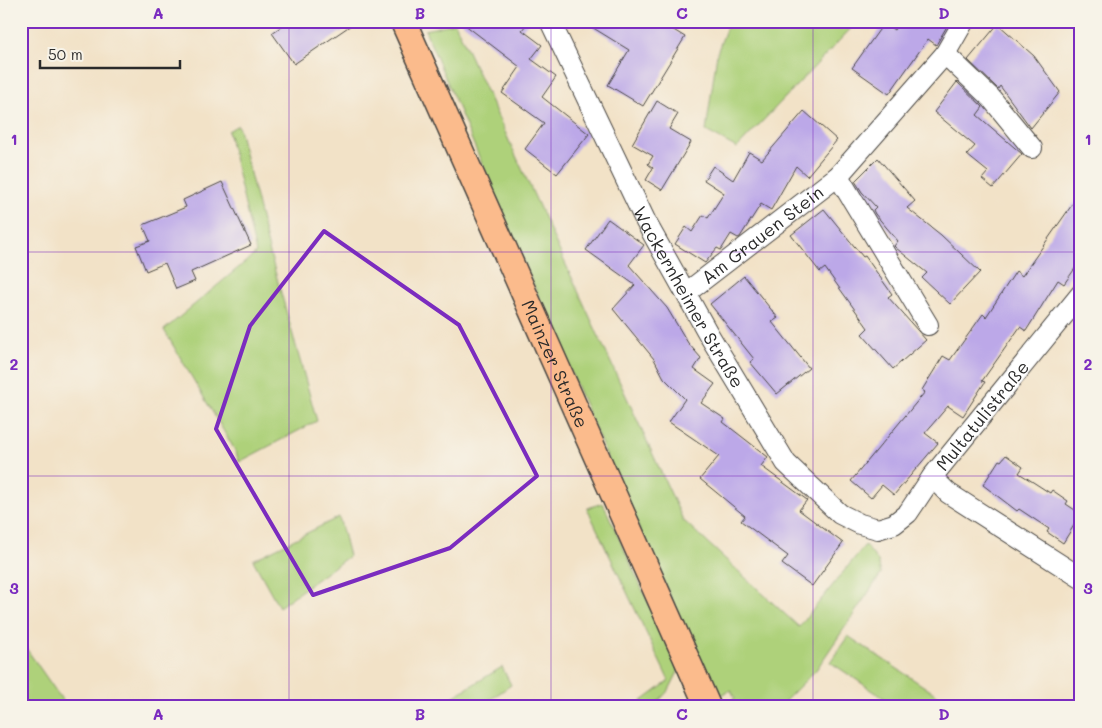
<svg xmlns="http://www.w3.org/2000/svg" width="1102" height="728" font-family="Mali,sans-serif">
<style>
.green{fill:#aed17a;stroke:#6c7e52}
.building{fill:#bca8e8}
.lines{fill:none;stroke-linecap:round;stroke-linejoin:round}
.minor-casing{stroke:#494642;stroke-width:22}
.major-casing{stroke:#494642;stroke-width:28}
.minor{stroke:#fff;stroke-width:20}
.major{stroke:#fbbb8c;stroke-width:25}
.marked{fill:none;stroke:#7b2cbf;stroke-width:4;stroke-linejoin:round}
.grid{fill:none;stroke:#7b2cbf;stroke-width:1;stroke-opacity:0.55}
.labels{text-anchor:middle;dominant-baseline:central;stroke-width:4.5;stroke-linejoin:round;paint-order:stroke}
.street-label{font-size:18px;fill:#2b2b2b;stroke:#f7f3e8}
.neatline{fill:none;stroke:#7b2cbf;stroke-width:2}
.grid-label{font-size:16px;text-anchor:middle;font-weight:bold;fill:#7b2cbf}
</style>
<rect width="100%" height="100%" fill="#f7f3e8"/>
<filter id="ink" filterUnits="userSpaceOnUse"><feTurbulence type="fractalNoise" baseFrequency=".02" numOctaves="2"/><feDisplacementMap in="SourceGraphic" scale="10" xChannelSelector="R" yChannelSelector="G"/><feConvolveMatrix kernelMatrix="1 2 1 2 8 2 1 2 1" color-interpolation-filters="sRGB"/></filter>
<filter id="wash" filterUnits="userSpaceOnUse"><feTurbulence type="fractalNoise" baseFrequency=".0096" numOctaves="4" result="noise"/><feDisplacementMap in="SourceGraphic" scale="20" xChannelSelector="R" yChannelSelector="G"/><feGaussianBlur stdDeviation="1.12" result="paint"/><feColorMatrix in="noise" values="0 0 0 0 0 0 0 0 0 0 0 0 0 0 0 0 0 1.4 0 .05"/><feComposite in="paint" operator="in"/></filter>
<g filter="url(#wash)">
<rect width="100%" height="100%" fill="#f2e2c7"/>
<g class="green">
<polygon points="729,21 858,21 737,148 706,131 717,53"/>
<polygon points="455,23 683,520 799,627 865,545 878,561 881,574 816,670 779,707 723,707 735,698 731,690 717,697 621,490 425,30"/>
<polygon points="238,125 269,250 317,421 239,462 236,452 164,330 256,253 228,131"/>
<polygon points="603,503 679,670 669,690 653,707 634,707 669,681 587,508"/>
<polygon points="339,517 349,556 279,607 253,560"/>
<polygon points="848,636 955,707 897,707 830,662"/>
<polygon points="21,641 65,704 61,707 23,707 21,704"/>
<polygon points="502,667 511,685 485,703 486,707 436,707"/>
</g>
<g id="blocks">
<g class="building">
<polygon points="289,21 357,21 294,64 272,33"/>
<polygon points="460,21 529,21 522,30 542,45 531,59 556,77 542,97 589,134 557,174 525,149 544,123 502,93 520,67"/>
<polygon points="582,21 659,21 685,37 643,106 608,85 629,50"/>
<polygon points="900,21 950,21 936,45 928,39 889,94 852,68 884,23 894,30"/>
<polygon points="998,24 1034,56 1060,92 1031,128 1000,86 998,89 968,60"/>
<polygon points="957,82 983,107 977,115 1022,154 993,188 982,179 988,172 967,155 975,146 934,112"/>
<polygon points="657,101 678,114 669,129 691,142 662,190 646,180 653,168 648,164 653,156 632,144"/>
<polygon points="804,111 837,140 807,176 796,166 771,210 761,204 740,237 738,238 731,234 721,250 717,248 705,263 675,244 686,227 692,232 703,215 708,218 724,193 704,180 713,166 733,180 749,152 762,160"/>
<polygon points="878,158 915,201 907,208 941,235 980,272 950,304 922,278 927,273 896,248 894,246 898,241 875,214 873,210 876,207 862,192 855,181"/>
<polygon points="222,182 251,245 191,272 195,281 176,289 165,263 146,271 136,246 150,241 143,225 186,207 183,200"/>
<polygon points="1081,192 1081,260 1064,284 1058,280 1026,331 1020,327 982,381 985,382 963,416 948,406 925,433 938,443 894,495 882,485 871,498 851,481 925,392 922,390 943,356 950,360 983,314 986,317 1016,271 1022,276"/>
<polygon points="824,209 863,257 865,256 892,294 888,297 926,340 893,369 862,334 868,328 825,268 820,272 791,235"/>
<polygon points="608,219 644,245 629,265 667,308 688,343 701,358 694,369 715,384 701,403 725,419 723,422 768,457 761,466 807,500 799,510 843,543 812,586 782,564 788,556 741,521 745,516 700,479 719,456 669,422 685,399 664,378 654,359 613,309 635,285 586,250"/>
<polygon points="744,276 778,318 772,322 809,368 777,394 750,362 754,359 710,304"/>
<polygon points="1006,455 1023,467 1019,473 1050,493 1052,490 1068,501 1066,504 1081,514 1063,543 1047,532 1049,529 1019,509 1017,511 983,485 999,460 1001,461"/>
</g>
</g>
</g>
<g filter="url(#ink)">
<use href="#blocks" fill-opacity="0" stroke="#494642" stroke-width="1"/>
<g class="lines">
<defs>
<g id="minor">
<path id="s1" d="M550,21L646,222L709,335L786,463L840,514L860,524L878,529L894,524L908,513L932,477L1081,294"/>
<polyline points="945,54 991,98 1032,148"/>
<polyline points="838,176 928,325"/>
<path id="s2" d="M686,293L838,176L945,54L964,21"/>
<polyline points="932,477 948,493 1081,578"/>
</g>
<g id="major">
<path id="s3" d="M403,21L708,707"/>
</g>
</defs>
<use href="#minor" class="minor-casing"/>
<use href="#major" class="major-casing"/>
<use href="#minor" class="minor"/>
<use href="#major" class="major"/>
</g>
</g>
<path class="marked" d="M324,231L459,325L537,476L450,548L313,595L216,429L250,326Z"/>
<path class="grid" d="M289,21V707M551,21V707M813,21V707M21,252H1081M21,476H1081"/>
<g class="labels">
<g class="street-label">
<text stroke="none"><textPath href="#s2" startOffset="96">Am Grauen Stein</textPath></text>
<text stroke="none"><textPath href="#s1" startOffset="309">Wackernheimer Straße</textPath></text>
<text stroke="none"><textPath href="#s3" startOffset="375">Mainzer Straße</textPath></text>
<text stroke="none"><textPath href="#s1" startOffset="774">Multatulistraße</textPath></text>
</g>
</g>
<rect width="1102" height="728" fill="none" stroke="#f7f3e8" stroke-width="55"/>
<path d="M40 60v8h140v-8" fill="none" stroke="#2b2b2b" stroke-width="2.5"/>
<text x="48" y="60" font-size="15" fill="#2b2b2b" stroke="#f7f3e8" stroke-width="4" paint-order="stroke">50 m</text>
<rect x="28" y="28" width="1046" height="672" class="neatline"/>
<g class="grid-label">
<text x="158" y="19">A</text>
<text x="420" y="19">B</text>
<text x="682" y="19">C</text>
<text x="944" y="19">D</text>
<text x="14" y="145">1</text>
<text x="1088" y="145">1</text>
<text x="14" y="370">2</text>
<text x="1088" y="370">2</text>
<text x="14" y="594">3</text>
<text x="1088" y="594">3</text>
<text x="158" y="720">A</text>
<text x="420" y="720">B</text>
<text x="682" y="720">C</text>
<text x="944" y="720">D</text>
</g>
</svg>
